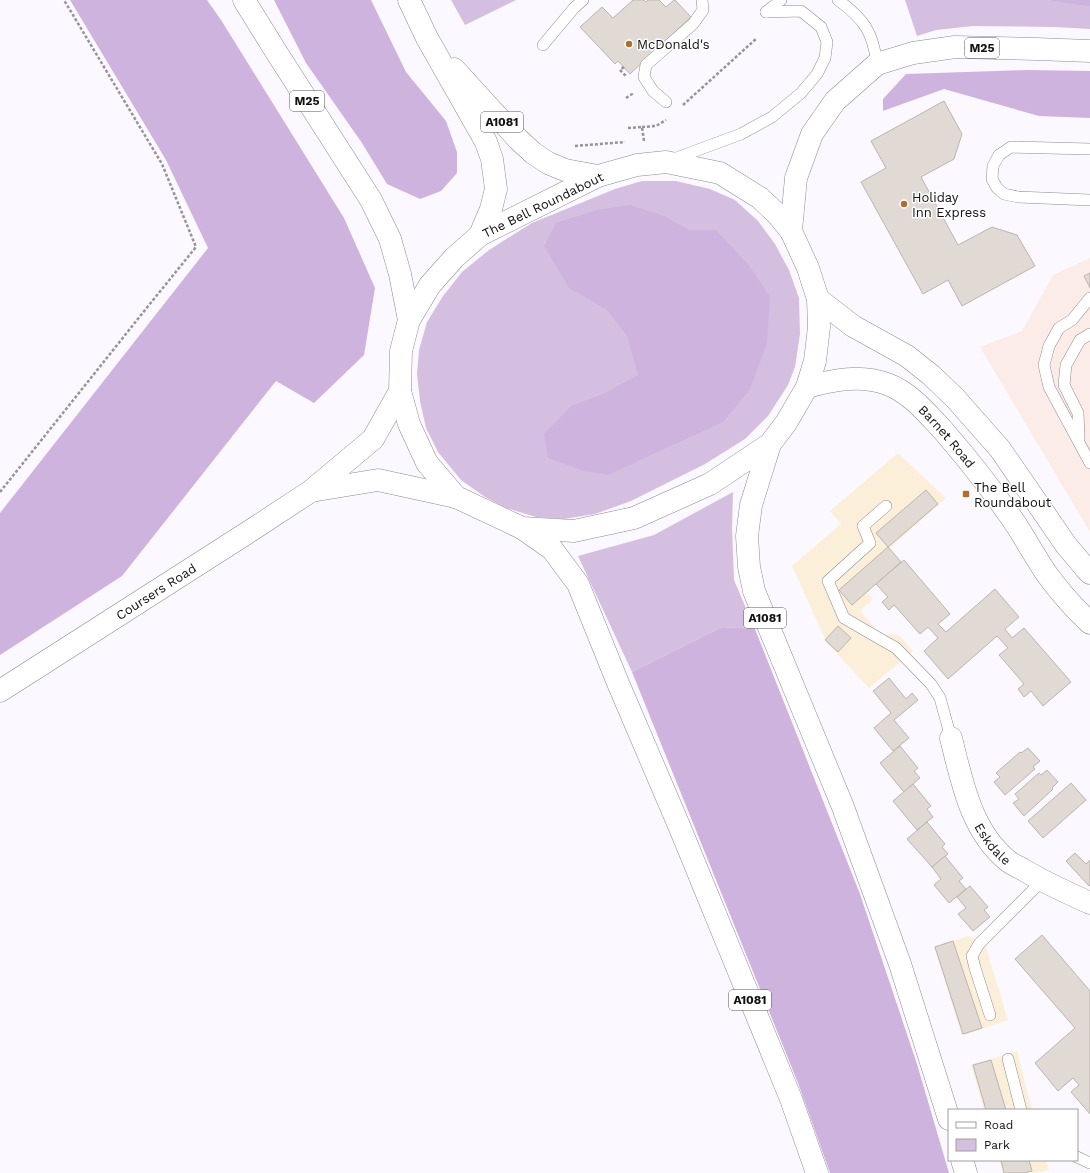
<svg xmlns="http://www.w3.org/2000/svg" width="1090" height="1173" font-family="'Work Sans',sans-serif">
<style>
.commercial{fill:#fcece8}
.industrial{fill:#fbefda}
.green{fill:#d5bfe0}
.forest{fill:#cfb3df}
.building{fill:#e1dad4;stroke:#bbb5ae}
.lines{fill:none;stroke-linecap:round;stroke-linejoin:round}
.lane-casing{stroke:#8e8a91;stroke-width:12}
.street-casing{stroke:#8e8a91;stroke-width:23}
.secondary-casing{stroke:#8e8a91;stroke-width:23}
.primary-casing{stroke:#8e8a91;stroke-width:23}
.highway-casing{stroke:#8e8a91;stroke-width:23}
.path{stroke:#979398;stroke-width:2.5;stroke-dasharray:3 2;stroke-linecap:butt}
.lane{stroke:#fff;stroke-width:11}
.street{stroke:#fff;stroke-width:22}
.secondary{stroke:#fff;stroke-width:22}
.primary{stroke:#fff;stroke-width:22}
.highway{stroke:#fff;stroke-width:22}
.poi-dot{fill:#ac6f32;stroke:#fff;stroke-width:1.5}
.labels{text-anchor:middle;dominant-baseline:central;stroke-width:3;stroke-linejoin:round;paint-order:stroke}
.shield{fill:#fff;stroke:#585758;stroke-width:1}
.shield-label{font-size:12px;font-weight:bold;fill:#110f11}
.poi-label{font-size:13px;fill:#110f11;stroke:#fff;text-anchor:start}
.street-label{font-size:13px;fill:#110f11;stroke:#fff}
</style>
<rect width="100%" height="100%" fill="#fcf8ff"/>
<polygon class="commercial" points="1090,258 1090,532 980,347 1022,331 1053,275"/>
<g class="industrial">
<polygon points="898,453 946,498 890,548 901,561 867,592 873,599 860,611 880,634 899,635 913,651 869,688 827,643 792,566 841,524 830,511"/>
<polygon points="969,936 986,948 1008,1020 962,1036 934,946"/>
<polygon points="1017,1051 1032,1110 984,1110 971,1065"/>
<polygon points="999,1160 1046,1160 1049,1170 1036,1173 1003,1173"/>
</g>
<g class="green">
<polygon points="451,0 516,0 465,25"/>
<polygon points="905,0 1046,0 1090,5 1090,29 1055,27 973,26 936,30 917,36"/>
<polygon points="642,181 676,181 710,189 735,200 758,221 775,244 789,270 799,298 800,334 795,367 788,385 768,416 745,439 705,464 631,501 595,514 564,519 536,517 506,508 485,497 461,480 438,452 426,428 420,401 417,374 419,350 427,322 443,296 462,272 489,250 532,223 615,189"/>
<polygon points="733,492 732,529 734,580 755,629 722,627 632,672 578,556 654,535"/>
</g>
<g class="forest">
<polygon points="70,0 207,0 221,20 344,218 375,288 364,355 314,403 276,381 122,576 0,655 0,513 208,248 166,160"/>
<polygon points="274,0 371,0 406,72 446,121 457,152 457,173 441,191 420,199 387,184 362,143 306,63"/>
<polygon points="1045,0 1090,0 1090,6 1088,6"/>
<polygon points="1028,70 1090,71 1090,118 1039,116 944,89 883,111 883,99 906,74"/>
<polygon points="630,205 662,215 689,230 716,230 749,265 770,297 767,344 749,391 723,422 608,475 584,471 548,458 544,434 571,406 603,394 638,375 627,336 607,310 569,288 544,246 556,223 597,210"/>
<polygon points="722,627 755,629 860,894 917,1064 949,1173 830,1173 798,1083 632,672"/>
</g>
<g class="building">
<polygon points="633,0 644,0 646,2 648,0 659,0 666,7 674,0 675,0 691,17 630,74 618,61 615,64 580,27 602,7 613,18"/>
<polygon points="944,101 962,134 954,159 921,177 958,245 992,227 1017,235 1035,266 962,306 948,280 923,294 861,182 886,168 871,141"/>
<polygon points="1090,273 1090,288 1084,276"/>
<polygon points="926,490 938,504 888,547 876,533"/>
<polygon points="888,547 901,562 852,605 839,590"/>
<polygon points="904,560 950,614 938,624 946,632 995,589 1019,617 1005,629 1012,638 1024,628 1071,682 1043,706 1031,691 1024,697 1018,689 1024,684 999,655 1008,648 997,636 948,679 924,651 938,638 928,627 920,634 894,605 889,610 882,602 888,597 876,584"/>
<polygon points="838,626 851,638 838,652 825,640"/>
<polygon points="889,678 906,699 912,693 918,700 894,720 909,738 893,751 874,728 891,713 873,691"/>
<polygon points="900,746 918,768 914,771 920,778 904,792 880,763"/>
<polygon points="1028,748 1040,761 1033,767 1035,769 1005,795 994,782 1000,777 996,773 1020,752 1021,753"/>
<polygon points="1047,770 1058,782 1052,788 1053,789 1024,816 1013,803 1019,799 1015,794 1039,773 1041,775"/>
<polygon points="1071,783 1086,800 1043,838 1028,821"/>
<polygon points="913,784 931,806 927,809 933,817 917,830 893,801"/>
<polygon points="927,822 945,844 942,847 948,854 932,867 907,839"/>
<polygon points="1075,853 1086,864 1090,860 1090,885 1089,886 1066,861"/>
<polygon points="945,856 963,878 959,881 966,889 949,903 934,885 941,879 932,867"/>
<polygon points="970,886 988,907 984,910 990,917 973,931 958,914 966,908 957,897"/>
<polygon points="1042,935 1090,991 1090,1114 1071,1092 1079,1085 1073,1078 1058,1091 1035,1063 1075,1028 1015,959"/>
<polygon points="953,941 982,1028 963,1034 935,947"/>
<polygon points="991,1060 1006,1110 986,1110 973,1065"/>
<polygon points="1001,1160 1029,1160 1032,1171 1024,1173 1004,1173"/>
</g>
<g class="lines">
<defs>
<g id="lane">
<path d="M838,0C864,19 873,32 877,64"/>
<polyline points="766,12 781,0"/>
<polyline points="543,45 574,8 583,0"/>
<polyline points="666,102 653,91 644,77 646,65 693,24 703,10 702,0"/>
<polyline points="1090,149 1011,147 999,155 993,166 992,179 997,188 1004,194 1018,197 1090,200"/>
<polyline points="671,160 741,134 772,117 801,93 817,74 825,58 827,42 821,27 801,11 766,12"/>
<polyline points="1090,298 1072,320 1059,328 1049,346 1044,365 1049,387 1090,463"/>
<polyline points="1079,439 1078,413 1064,385 1066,365 1080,340 1090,334"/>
<polyline points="886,506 863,526 870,543 828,581 844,618 896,648 931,684 940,698 951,738"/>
<polyline points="990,1015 975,968 972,956 979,944 1042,881"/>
<polyline points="1008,1059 1021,1110"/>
<polyline points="1077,1157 1090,1163"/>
</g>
<g id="street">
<path id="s1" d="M951,738C962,782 971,831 1008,861C1013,865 1019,867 1024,870C1045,883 1068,893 1090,903"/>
</g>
<g id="secondary">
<polyline points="818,299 853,326 907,356 931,375 955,398 1000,449 1066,545 1086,569 1090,573"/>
<path id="s2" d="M807,387C833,380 861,374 887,384C909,392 925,411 941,428C968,459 994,492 1017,526C1027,542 1036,558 1046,573C1059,591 1074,608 1090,623"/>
<polyline points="311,491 378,480 456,497"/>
<path id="s3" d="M0,691L247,533L311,491L373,439L400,391"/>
</g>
<g id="primary">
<polyline points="409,0 427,38 486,142 492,159 496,189 491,209 480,235"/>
<polyline points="454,69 518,139 533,153 548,163 565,170 598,176"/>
<polygon points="666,162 720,173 760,198 778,215 791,231 808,268 818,299 819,327 815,361 807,387 786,423 770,444 710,484 634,518 574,531 522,528 456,497 427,463 409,424 400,391 401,351 409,320 430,285 454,258 480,235 598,176 637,165"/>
<polyline points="791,231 796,178 812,134 835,101 877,64"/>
<polyline points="770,444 751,505 747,536 749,567 754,591 843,807 900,964 949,1119"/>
<polyline points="522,528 552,549 578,584 618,683 680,828 791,1099 817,1173"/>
<polyline points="962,1160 966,1173"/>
</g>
<g id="highway">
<polyline points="244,0 275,50 371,200 390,239 400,274 409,320"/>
<polyline points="877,64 913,53 955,47 1036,49 1090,51"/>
</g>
</defs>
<use href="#lane" class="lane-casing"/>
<use href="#street" class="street-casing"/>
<use href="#secondary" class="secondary-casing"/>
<use href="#primary" class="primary-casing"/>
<use href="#highway" class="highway-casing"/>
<g class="path">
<polyline points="624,67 620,70 626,76"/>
<polyline points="626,98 632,94 632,92"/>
<polyline points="683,105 757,38"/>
<polyline points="642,127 656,126 666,120"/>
<polyline points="628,128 642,127 644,141 645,141"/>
<polyline points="575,146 625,142"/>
<polyline points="0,492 145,310 196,247 162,164 64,0"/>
</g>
<use href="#lane" class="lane"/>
<use href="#street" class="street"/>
<use href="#secondary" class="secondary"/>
<use href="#primary" class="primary"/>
<use href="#highway" class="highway"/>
</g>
<g class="poi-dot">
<circle cx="629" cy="44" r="4"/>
<circle cx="904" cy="204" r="4"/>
<rect x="962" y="490" width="8" height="8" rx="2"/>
</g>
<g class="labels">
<g class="shield">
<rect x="965" y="38" width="34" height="20" rx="3"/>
<rect x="290" y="91" width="34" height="20" rx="3"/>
<rect x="481" y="112" width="42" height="20" rx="3"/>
<rect x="744" y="608" width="42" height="20" rx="3"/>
<rect x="729" y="990" width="42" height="20" rx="3"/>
</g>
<g class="shield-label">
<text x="982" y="48">M25</text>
<text x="307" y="101">M25</text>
<text x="502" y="122">A1081</text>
<text x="765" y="618">A1081</text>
<text x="750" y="1000">A1081</text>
</g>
<g class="poi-label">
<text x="637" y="44">McDonald's</text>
<text x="912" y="197">Holiday<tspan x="912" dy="15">Inn Express</tspan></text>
<text x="974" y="487">The Bell<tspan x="974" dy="15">Roundabout</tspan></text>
</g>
<g class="street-label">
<text transform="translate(543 205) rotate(-26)">The Bell Roundabout</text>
<text stroke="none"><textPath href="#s2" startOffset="162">Barnet Road</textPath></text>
<text stroke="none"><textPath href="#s3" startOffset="185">Coursers Road</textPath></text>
<text stroke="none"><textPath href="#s1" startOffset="115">Eskdale</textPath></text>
</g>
</g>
<rect x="948" y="1109" width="130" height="52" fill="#ffffff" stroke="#a09fa0"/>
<rect x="956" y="1122" width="20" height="6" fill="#ffffff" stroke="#a09fa0"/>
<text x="984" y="1129" font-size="12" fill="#110f11">Road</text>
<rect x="956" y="1139" width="20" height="12" fill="#d5bfe0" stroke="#a09fa0"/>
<text x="984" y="1149" font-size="12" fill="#110f11">Park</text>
</svg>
